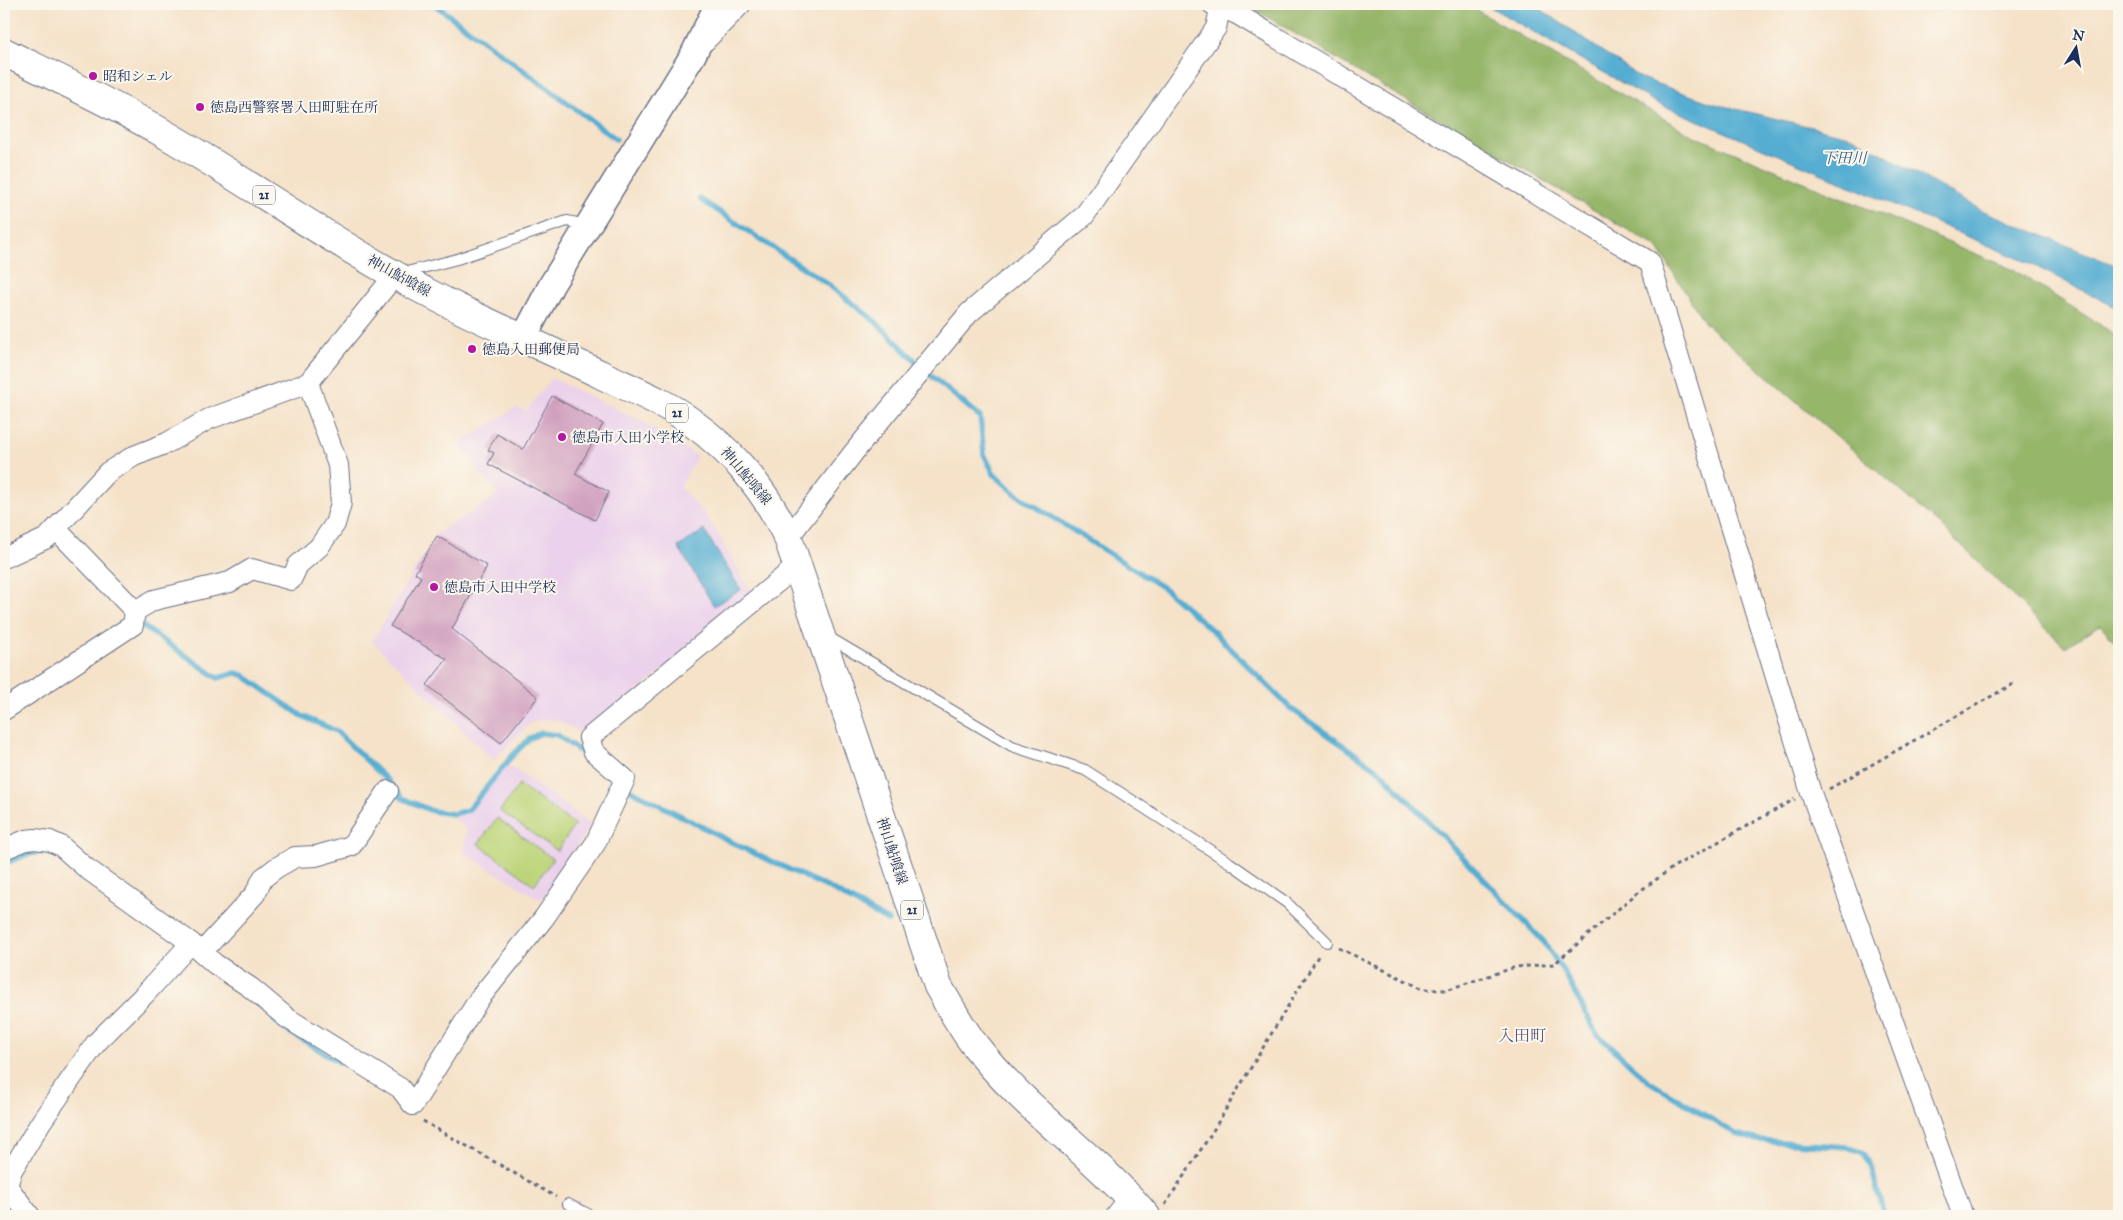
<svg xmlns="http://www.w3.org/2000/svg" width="2123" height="1220" font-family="'IM FELL Great Primer','Noto Serif JP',serif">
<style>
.built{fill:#ebd1eb}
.green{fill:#bdd57a;stroke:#6c826c}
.forest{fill:#96b66a;stroke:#587264}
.water{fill:#55add2;stroke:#386e98}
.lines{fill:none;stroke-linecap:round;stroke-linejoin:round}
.stream{stroke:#55add2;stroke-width:5.5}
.building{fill:#d1a0bf}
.service-casing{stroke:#676e83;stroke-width:12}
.minor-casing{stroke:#676e83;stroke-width:22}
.tertiary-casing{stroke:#676e83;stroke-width:28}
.primary-casing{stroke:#676e83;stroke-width:30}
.path{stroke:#676e83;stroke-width:3;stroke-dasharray:4 4;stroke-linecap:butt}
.service{stroke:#fff;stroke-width:10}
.minor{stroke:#fff;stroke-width:20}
.tertiary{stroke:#fff;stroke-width:25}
.primary{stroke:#fff;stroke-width:28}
.poi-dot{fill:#b5179e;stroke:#fbf7ec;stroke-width:2}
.labels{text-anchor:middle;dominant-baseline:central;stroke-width:4;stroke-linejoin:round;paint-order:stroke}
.shield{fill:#fbf7ec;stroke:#5e6b89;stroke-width:1}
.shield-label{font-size:12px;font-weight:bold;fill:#1b2f5e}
.poi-label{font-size:14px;fill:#1b2f5e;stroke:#fbf7ec;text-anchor:start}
.street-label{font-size:14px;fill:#1b2f5e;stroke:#fbf7ec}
.water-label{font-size:15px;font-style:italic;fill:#2f5b87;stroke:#fbf7ec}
.quarter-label{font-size:16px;fill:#5b5780;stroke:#fbf7ec}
</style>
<rect width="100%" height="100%" fill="#fbf7ec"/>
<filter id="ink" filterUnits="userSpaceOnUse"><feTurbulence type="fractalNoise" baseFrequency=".02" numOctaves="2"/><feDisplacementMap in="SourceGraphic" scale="10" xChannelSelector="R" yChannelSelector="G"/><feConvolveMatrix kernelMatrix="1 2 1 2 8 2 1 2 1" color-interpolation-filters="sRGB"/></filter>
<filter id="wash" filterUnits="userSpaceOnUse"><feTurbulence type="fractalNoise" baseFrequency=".0096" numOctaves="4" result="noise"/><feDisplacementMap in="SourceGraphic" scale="20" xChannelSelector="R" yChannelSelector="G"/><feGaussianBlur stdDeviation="1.12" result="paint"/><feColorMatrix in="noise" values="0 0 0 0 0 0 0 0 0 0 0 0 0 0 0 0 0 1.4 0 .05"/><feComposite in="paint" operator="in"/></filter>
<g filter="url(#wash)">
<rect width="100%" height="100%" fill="#f5e2c9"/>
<g class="built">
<polygon points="552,378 641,421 697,456 680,488 707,516 753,595 601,722 578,731 557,720 543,719 531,723 493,760 372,641 436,534 498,495 458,444 517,407 526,411"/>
<polygon points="506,763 591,824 541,900 464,853 467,830 453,818 468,813 476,806"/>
</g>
<g class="green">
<polygon points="519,785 575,825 557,851 500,811"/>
<polygon points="497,818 553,859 534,885 478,844"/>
</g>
<polygon class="forest" points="1246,4 1466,4 1692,135 2014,270 2119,337 2119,645 2100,625 2065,647 1937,522 1705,323 1657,247 1370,79"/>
<g class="water">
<polygon points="1485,4 1533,4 1641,78 1715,104 1853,137 1979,209 2119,267 2119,309 2029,263 1655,102"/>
<polygon points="704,530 741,590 714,606 678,547"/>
</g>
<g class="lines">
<g class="stream">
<polyline points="434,4 616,139"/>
<polyline points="700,199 829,285 876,322 929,374 980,417 984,454 994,474 1016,494 1165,589 1214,632 1290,708 1381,772 1544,942 1565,974 1596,1033 1648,1081 1736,1134 1758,1140 1846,1147 1862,1152 1871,1166 1884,1216"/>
<polyline points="138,623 218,678 236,673 243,675 302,716 336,731 388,781 402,798 432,811 453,814 468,810 512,756 530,738 541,733 557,735 588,757"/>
<polyline points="625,787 747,850 827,887 888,921"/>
<polyline points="4,864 25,855 50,850 53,852"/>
<polyline points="274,1020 282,1027 339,1062"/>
</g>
</g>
<g id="blocks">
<g class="building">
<polygon points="552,396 603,424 575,474 609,492 595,520 488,464 494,453 488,450 497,434 523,449"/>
<polygon points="437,536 487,566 452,629 538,697 501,743 427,685 447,659 390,626 421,577 415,573"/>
</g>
</g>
</g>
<g filter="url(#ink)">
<use href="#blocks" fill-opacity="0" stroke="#676e83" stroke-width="1"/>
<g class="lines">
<defs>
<g id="service">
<polyline points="403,273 457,259 567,221 587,225"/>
<polyline points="825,635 1012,746 1085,770 1230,863 1287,903 1327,942"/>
<polyline points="568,1204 592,1216"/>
<polyline points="1110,1216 1125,1196"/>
</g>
<g id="minor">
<polyline points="1212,4 1237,14 1650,262 1811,793 1963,1216"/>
<polyline points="705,41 741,4"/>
<polyline points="788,538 854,452 969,313 1084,216 1216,28 1220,9"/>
<polyline points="4,558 47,538 108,472 134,456 167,443 209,419 308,383 395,275"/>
<polyline points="135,611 154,600 230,582 252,569 291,580 298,565 319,547 335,524 341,503 338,465 308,383"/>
<polyline points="4,710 133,625 135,611 56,529"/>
<polyline points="4,849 26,840 35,839 50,841 61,846 86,868 191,943 215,964 251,988 287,1018 400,1088 413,1105 479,999 544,918 595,844 625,779 594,752 589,738 798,565"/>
<polyline points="202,952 255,894 263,878 276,868 295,857 316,856 351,846 388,791"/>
<polyline points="30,1216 7,1186 12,1170 41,1122 96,1043 146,993 191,943"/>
</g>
<polyline id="tertiary" points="523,339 552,284 693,55 718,4"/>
<path id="primary" d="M4,52C57,78 111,103 163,133C241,178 316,231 395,275C462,313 533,342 602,375C631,389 663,401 690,421C734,453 764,488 788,538L938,986C949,1005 960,1026 974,1044C1023,1109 1094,1154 1146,1216"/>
</defs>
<use href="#service" class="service-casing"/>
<use href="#minor" class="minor-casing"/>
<use href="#tertiary" class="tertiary-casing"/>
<use href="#primary" class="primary-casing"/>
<g class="path">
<polyline points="1829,789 2013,684"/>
<polyline points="1339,948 1423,989 1446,990 1516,967 1554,964 1637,893 1675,866 1795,799"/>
<polyline points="423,1121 556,1197"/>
<polyline points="1165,1205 1211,1134 1320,953"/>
</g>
<use href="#service" class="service"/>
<use href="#minor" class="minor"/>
<use href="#tertiary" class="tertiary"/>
<use href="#primary" class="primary"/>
</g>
</g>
<g class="poi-dot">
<circle cx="93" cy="76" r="5"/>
<circle cx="200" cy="107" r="5"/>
<circle cx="472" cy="349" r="5"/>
<circle cx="562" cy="437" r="5"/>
<circle cx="434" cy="587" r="5"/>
</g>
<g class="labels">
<g class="shield">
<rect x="253" y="185.5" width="22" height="19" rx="4"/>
<rect x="666" y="403.5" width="22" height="19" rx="4"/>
<rect x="901" y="900.5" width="22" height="19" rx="4"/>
</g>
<g class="shield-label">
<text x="264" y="195">21</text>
<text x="677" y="413">21</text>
<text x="912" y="910">21</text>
</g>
<g class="poi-label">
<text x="103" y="76">昭和シェル</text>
<text x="210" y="107">徳島西警察署入田町駐在所</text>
<text x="482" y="349">徳島入田郵便局</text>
<text x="572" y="437">徳島市入田小学校</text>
<text x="444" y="587">徳島市入田中学校</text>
</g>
<g class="street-label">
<text transform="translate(399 276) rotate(29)">神山鮎喰線</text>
<text transform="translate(746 476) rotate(50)">神山鮎喰線</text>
<text transform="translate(892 851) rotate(72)">神山鮎喰線</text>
</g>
<g class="water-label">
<text x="1844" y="158">下田川</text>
</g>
<g class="quarter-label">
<text x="1522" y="1035">入田町</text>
</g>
</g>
<rect width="2123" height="1220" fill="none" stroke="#fbf7ec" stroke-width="20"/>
<g transform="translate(2076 48) rotate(11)" stroke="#fbf7ec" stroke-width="4" paint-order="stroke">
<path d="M0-4L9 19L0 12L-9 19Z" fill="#1b2f5e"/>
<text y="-8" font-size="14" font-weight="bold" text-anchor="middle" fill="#1b2f5e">N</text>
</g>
</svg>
